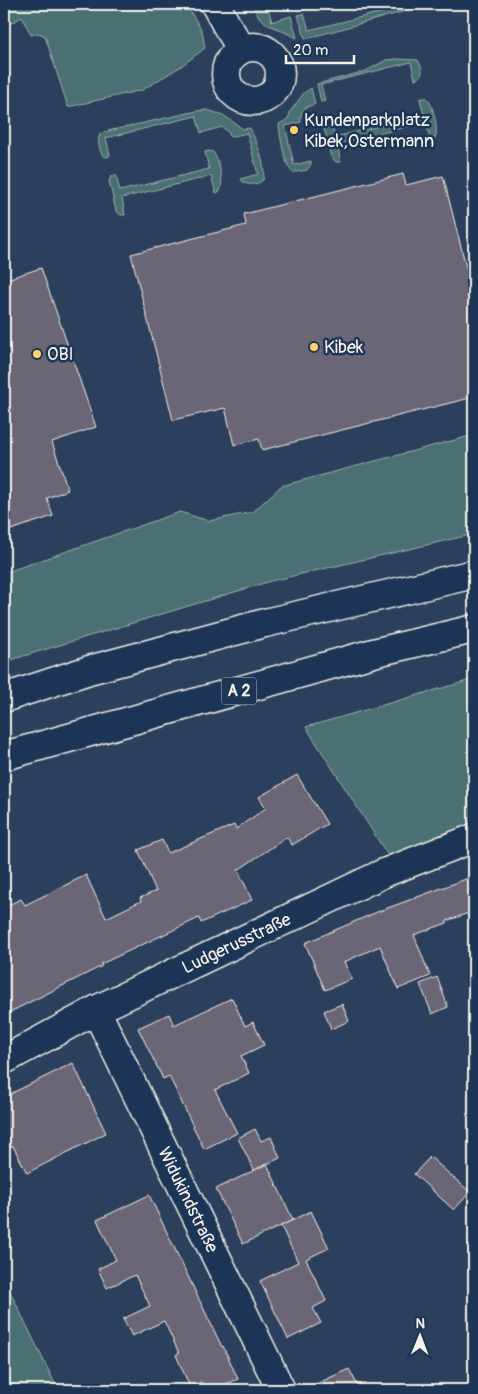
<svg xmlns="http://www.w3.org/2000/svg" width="478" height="1394" font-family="Pangolin,sans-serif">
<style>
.green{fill:#496f72;stroke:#9eb0ad}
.building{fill:#6a6676;stroke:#f4f1e8}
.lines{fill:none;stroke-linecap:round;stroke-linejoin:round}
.minor-casing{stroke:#f4f1e8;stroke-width:31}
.highway-casing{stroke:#f4f1e8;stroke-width:31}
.minor{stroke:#1d3557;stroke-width:28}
.highway{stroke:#1d3557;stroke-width:28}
.poi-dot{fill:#ffd166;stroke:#1d3557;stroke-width:2}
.labels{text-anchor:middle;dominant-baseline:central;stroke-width:5;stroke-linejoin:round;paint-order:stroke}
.shield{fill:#1d3557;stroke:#b4b9bc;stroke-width:1}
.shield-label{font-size:16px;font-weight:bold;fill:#f4f1e8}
.poi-label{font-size:18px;fill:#f4f1e8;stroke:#1d3557;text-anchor:start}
.street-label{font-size:18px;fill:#f4f1e8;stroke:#1d3557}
</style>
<rect width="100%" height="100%" fill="#2c3f5d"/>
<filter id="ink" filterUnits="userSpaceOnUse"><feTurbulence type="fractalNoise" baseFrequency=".02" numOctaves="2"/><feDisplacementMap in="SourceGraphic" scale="10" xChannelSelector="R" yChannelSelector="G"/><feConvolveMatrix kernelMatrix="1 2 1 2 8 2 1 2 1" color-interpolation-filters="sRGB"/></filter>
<g filter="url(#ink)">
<g class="green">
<polygon points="4,4 186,4 202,31 205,48 180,67 142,90 68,107 45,36 39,33 31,35 22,17 4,27"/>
<polygon points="252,4 267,4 272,22 274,21 291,16 297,38 267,24 259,17"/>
<polygon points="397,4 406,4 406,11 308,38 305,38 298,15 304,14 309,30 398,8"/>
<path d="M396,59L418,60C421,66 424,71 420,77L415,79L411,62L321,85L325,101L321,102L317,84L366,71L386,60Z"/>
<path d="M311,88L315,104C304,108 300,109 301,122L285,126L294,165L311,161V164L307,170L296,172H292C284,163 280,136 279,124L285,121L289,117L290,112L304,93Z"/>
<path d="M423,98H427C433,104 439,130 435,138L430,139L426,122L337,144L341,162H336L331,157L324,128L326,123L330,121L335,137L424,115L420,99Z"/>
<path d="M207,110L223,115L243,129L250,128C256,141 267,166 263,180C257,185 245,187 241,179L258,174L247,133L230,137L229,133L222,127L201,133L196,116L106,138L110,155L108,157L103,156C99,150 97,141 100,134L108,131L197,111Z"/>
<path d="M208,151L213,152C218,158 225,183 220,191L216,193L211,176L122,198L125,215H121L116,211L109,181L111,177L116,175L120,191L209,169L205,152Z"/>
<polygon points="474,435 474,534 271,581 4,662 4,573 180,512 209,521 253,512 281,486"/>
<polygon points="474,679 474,823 389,857 306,727"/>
<polygon points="4,1279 58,1390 4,1390"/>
</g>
<g class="building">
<polygon points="403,174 406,185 443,176 474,298 474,397 262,450 259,439 234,445 225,408 173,420 131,254 246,225 244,214"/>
<polygon points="41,268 96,427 52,442 68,490 47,498 53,516 11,530 4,508 4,280"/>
<polygon points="297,775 327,824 292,845 287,837 238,870 252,900 201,923 199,918 101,964 102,966 4,1015 4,907 21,899 25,905 86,875 106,918 141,901 140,898 156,891 138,850 162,840 168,853 234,825 236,829 266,808 259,797"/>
<polygon points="474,876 474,911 447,921 447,923 414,935 430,976 398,989 380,946 344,962 352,979 325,990 305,943 377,912"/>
<polygon points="437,977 448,1007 432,1014 420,984"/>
<polygon points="232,998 245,1026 253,1022 264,1045 241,1056 249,1073 215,1090 237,1133 204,1149 169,1076 163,1079 138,1028 169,1014 174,1025"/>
<polygon points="342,1004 349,1021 331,1029 324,1011"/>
<polygon points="73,1063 106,1133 27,1173 13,1146 4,1150 4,1097"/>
<polygon points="255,1129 261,1141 271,1137 280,1158 254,1170 238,1138"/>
<polygon points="430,1157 470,1192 454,1210 414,1174"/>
<polygon points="267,1164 293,1220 243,1244 216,1189"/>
<polygon points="149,1195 222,1347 223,1346 238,1379 212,1390 205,1390 201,1382 190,1387 176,1355 179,1353 164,1321 132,1336 123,1319 150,1306 135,1275 107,1288 98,1269 116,1260 97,1220"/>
<polygon points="311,1211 329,1248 306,1259 326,1301 313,1308 321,1323 288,1339 260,1281 298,1262 281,1226"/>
<polygon points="349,1369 360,1390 303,1390"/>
</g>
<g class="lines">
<defs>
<g id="minor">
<polyline points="215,4 227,26 242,49"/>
<circle cx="253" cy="74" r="27"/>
<path id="s1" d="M96,1010L281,1390"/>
<path id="s2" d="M4,1060L96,1010L384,873L474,838"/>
</g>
<g id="highway">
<polyline points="4,698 89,670 265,623 474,574"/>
<polyline points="4,756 377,652 474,629"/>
</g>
</defs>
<use href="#minor" class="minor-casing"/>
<use href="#highway" class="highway-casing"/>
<use href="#minor" class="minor"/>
<use href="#highway" class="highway"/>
</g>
</g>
<g class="poi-dot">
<circle cx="294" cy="130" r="5"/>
<circle cx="314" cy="347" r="5"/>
<circle cx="37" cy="354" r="5"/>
</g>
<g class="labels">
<rect class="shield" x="221.5" y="677.5" width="35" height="27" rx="4"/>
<g class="shield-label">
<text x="239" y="691">A 2</text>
</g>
<g class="poi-label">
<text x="304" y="120">Kundenparkplatz<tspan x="304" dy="21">Kibek,Ostermann</tspan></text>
<text x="324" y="347">Kibek</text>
<text x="47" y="354">OBI</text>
</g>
<g class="street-label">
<text stroke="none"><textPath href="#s2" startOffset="260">Ludgerusstraße</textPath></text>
<text stroke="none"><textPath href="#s1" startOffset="211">Widukindstraße</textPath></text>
</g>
</g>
<rect width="478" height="1394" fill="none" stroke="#1d3557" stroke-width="20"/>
<rect x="10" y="10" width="458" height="1374" fill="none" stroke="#f4f1e8" stroke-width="2" filter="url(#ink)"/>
<g transform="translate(420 1336) rotate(1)" stroke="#1d3557" stroke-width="4" paint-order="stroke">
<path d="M0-4L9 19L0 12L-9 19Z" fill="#f4f1e8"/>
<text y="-8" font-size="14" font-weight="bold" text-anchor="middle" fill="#f4f1e8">N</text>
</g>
<path d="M286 55v8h68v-8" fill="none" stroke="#f4f1e8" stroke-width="2.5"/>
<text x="293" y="55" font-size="15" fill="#f4f1e8" stroke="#1d3557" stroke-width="4" paint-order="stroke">20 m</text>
</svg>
